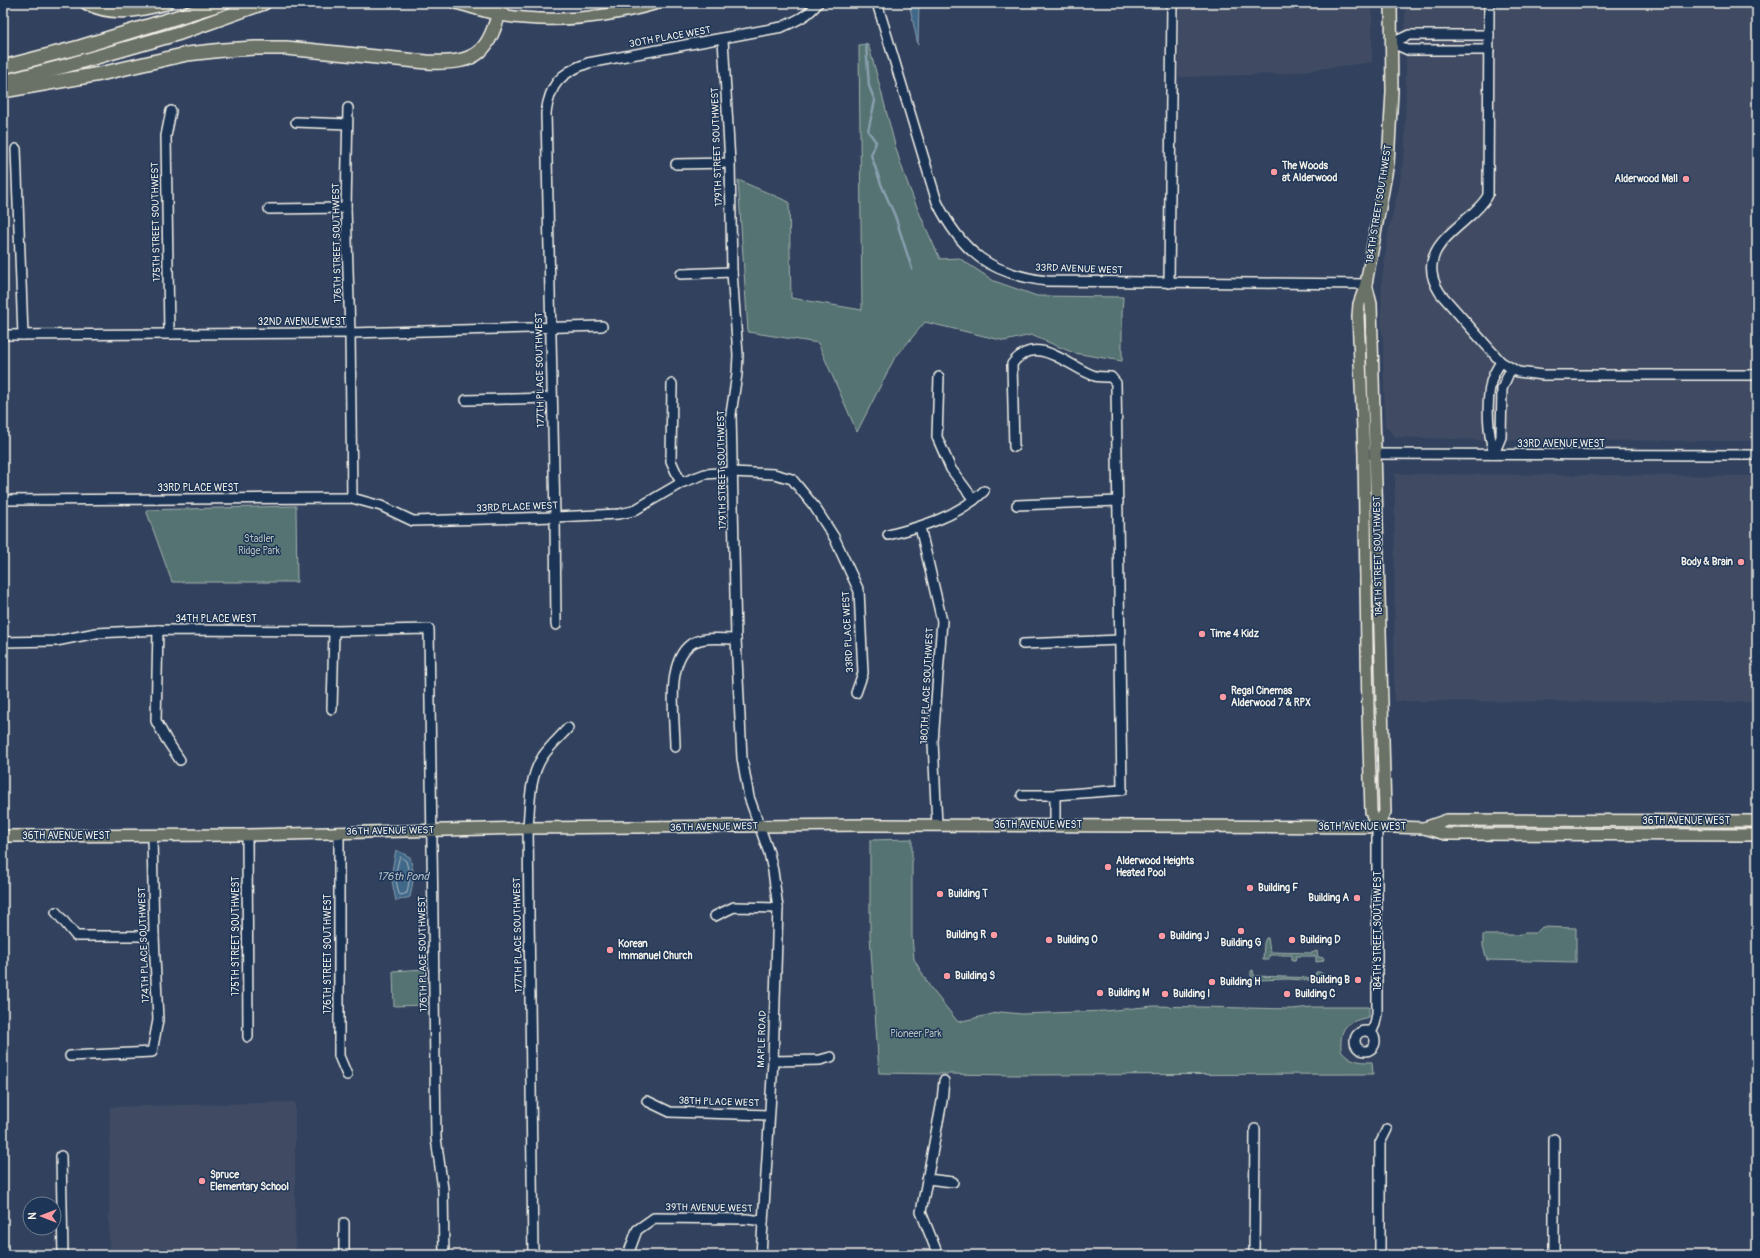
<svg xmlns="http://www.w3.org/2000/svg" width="1760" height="1258" font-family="Pangolin,sans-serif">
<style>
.built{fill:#414b63}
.green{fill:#547372;stroke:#a4b2ad}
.water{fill:#416889;stroke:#899faf}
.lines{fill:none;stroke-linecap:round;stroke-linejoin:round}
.shore{stroke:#acbac2;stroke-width:1}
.stream{stroke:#899faf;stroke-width:2.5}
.minor-casing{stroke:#f4f1e8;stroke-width:12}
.major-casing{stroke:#f4f1e8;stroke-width:14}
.highway-casing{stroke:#f4f1e8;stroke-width:16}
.minor{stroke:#1d3557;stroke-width:9}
.major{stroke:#6a7166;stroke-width:11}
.highway{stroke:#6a7166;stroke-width:13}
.poi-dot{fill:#ff9aa2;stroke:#1d3557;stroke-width:1.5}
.labels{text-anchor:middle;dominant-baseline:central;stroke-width:3;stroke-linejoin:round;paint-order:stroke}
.street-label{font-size:10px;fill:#f4f1e8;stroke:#1d3557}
.poi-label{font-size:10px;font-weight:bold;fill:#f4f1e8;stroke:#1d3557;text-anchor:start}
.park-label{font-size:10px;fill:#b4bfb9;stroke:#1d3557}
.water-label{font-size:11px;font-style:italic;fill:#b5c1c7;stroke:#1d3557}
</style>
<rect width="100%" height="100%" fill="#32425e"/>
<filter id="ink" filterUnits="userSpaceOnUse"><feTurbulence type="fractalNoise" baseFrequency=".025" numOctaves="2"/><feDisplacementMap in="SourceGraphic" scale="8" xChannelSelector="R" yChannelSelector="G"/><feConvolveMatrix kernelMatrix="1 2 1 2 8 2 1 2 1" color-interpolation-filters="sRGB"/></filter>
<g filter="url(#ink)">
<g class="built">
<polygon points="1179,3 1372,3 1372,62 1279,74 1179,77"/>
<polygon points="1405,3 1757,3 1757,441 1479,440 1396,437 1385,426 1383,340 1381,324 1382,280 1389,229 1399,188 1405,150 1406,67"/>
<polygon points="1395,474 1757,476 1757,702 1394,701"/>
<polygon points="295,1102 295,1255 109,1255 110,1107"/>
</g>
<g class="green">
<path d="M868,44C878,77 886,111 895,145C906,184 923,222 940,259L959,258L994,281L1037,296L1123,297L1122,314V361L1074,353L1031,335L1005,341L925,322L894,359L857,432L818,343L748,332L738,180L789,202L791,298L862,310L859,45Z"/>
<polygon points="296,506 297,582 172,582 146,510"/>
<path d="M912,839V936L914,959L930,987L958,1022L1001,1012L1022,1014L1105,1011L1154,1006L1292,1009L1312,1007H1369V1017C1347,1022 1340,1025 1341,1050C1350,1061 1358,1062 1372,1062L1373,1074L1014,1075L879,1073L870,935V840Z"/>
<polygon points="1542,927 1576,928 1576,962 1487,960 1483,946 1483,935 1517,935 1525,933 1536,933"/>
<polygon points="1266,938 1268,938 1270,952 1312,953 1317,951 1318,957 1324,958 1323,961 1316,962 1316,956 1296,956 1295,961 1292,961 1292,955 1269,955 1269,960 1263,960 1264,943"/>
<polygon points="425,969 425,1005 394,1006 393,971"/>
<polygon points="1253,970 1254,976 1315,978 1316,972 1319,972 1323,974 1324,981 1288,979 1256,980 1251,976 1251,971"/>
</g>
<g class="water">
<polygon points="909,3 919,3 918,45"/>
<polygon points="396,850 410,857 414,876 410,897 396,901 391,876"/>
</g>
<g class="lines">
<polygon class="shore" points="401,857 406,861 410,876 407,893 401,895 399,894 395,876 399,859"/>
<polyline class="stream" points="866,44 869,86 875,101 868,131 876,142 871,155 881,184 895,216 912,269"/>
<defs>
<g id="minor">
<path d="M877,3L937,202C962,253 991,274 1047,281L1366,284"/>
<path d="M1489,3L1488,195C1485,202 1478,208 1472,214C1448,236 1416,256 1440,293L1501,362L1518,372L1543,375H1757"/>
<polyline points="723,39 730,163 732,272 738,355 737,374 731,414 736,639 742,758 749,797 769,853 773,871 778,908 773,1061 761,1255"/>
<polyline points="1392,43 1409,35 1489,35"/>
<polyline points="1392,43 1408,50 1489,50"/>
<polyline points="348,108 346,208 350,333 352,498"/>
<polyline points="296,122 347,124"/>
<polyline points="16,149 23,335"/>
<polyline points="676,164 730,163"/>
<polyline points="269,209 346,208"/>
<polyline points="681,274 732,272"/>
<polyline points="1169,283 1172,3"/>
<polyline points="169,333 166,136 171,111"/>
<polyline points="3,335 350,333 602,326"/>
<polyline points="939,377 937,437 951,469 974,500"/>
<polyline points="672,384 671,461 681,483"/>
<polyline points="466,400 551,398"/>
<path d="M1014,447L1012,364C1037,331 1069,368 1095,376C1100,377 1106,377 1111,377L1116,383L1122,790L1055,795H1022"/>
<polyline points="1369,454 1757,455"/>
<path d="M1494,454C1488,433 1486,404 1491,382C1493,375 1497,368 1501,362"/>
<polyline points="1494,454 1501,437 1502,389 1511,368"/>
<polyline points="3,500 352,498 381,506 413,521 555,517 619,514 633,511 681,483 705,474 732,472 774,474 792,479 814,506 834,537 859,591 863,673 856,693"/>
<polyline points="1017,505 1118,501"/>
<polyline points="920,527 942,621 933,742 937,825"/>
<path d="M888,535C921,527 959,516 984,491"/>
<path d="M556,625L555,517L546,113C550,84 560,73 588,63L782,27C796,21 808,16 818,3"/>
<polyline points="158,630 156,721 166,739 180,760"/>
<polyline points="3,642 56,641 96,633 158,630 334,631 429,629 436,1138 443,1189 444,1255"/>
<polyline points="1023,644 1120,640"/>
<polyline points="332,709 334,631"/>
<path d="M675,747C675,719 665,662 691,644C703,636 722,639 736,639"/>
<polyline points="1055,795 1055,825"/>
<polyline points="339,832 339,1056 347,1075"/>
<polyline points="247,835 248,1037"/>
<polyline points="56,912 76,936 154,936"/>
<polyline points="715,916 734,907 778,908"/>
<circle cx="1365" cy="1041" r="10"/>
<polyline points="1371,1033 1375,1024 1377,1013 1377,827"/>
<polyline points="70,1056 152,1052 158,1020 154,936 152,836"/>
<polyline points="773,1061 820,1060 831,1057"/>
<polyline points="647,1101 670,1112 769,1115"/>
<polyline points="61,1156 63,1255"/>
<polyline points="927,1179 953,1182"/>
<polyline points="344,1223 344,1255"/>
<path d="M533,1255L528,828C530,803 529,777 543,756C550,746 560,737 568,728"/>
<polyline points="630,1255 629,1252 637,1230 654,1218 747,1219 763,1221"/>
<polyline points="938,1255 921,1212 942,1101 944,1081"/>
<polyline points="1254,1255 1255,1129"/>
<polyline points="1380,1255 1380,1143 1387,1129"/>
<polyline points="1554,1255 1554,1139"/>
</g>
<g id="major">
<path d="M456,3C471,7 486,12 501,15C554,24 606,18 658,3"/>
<polyline points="1366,284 1371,304 1385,812 1377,827"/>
<polyline points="1377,827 1371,812 1368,713 1364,454 1358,316 1359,304 1366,284 1388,163 1392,92 1391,3"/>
<polyline points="1424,828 1447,820 1757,821"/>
<polyline points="3,836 247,835 528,828 866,825 1394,827 1424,828 1445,834 1757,835"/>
</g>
<g id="highway">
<path d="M87,3C113,16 139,10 166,3"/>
<polyline points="3,67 80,47 223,3"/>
<polyline points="3,82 65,66 180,33 264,3"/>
<path d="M3,91L100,74L187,54L223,50L255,48H286L427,62C481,64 488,52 502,3"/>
</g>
</defs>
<use href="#minor" class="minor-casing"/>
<use href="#major" class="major-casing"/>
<use href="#highway" class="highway-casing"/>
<use href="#minor" class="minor"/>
<use href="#major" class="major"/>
<use href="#highway" class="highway"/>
</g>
</g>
<g class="poi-dot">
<circle cx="1274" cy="172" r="4"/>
<circle cx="1686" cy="179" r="4"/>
<circle cx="1741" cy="562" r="4"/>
<circle cx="1202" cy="634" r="4"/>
<circle cx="1223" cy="697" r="4"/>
<circle cx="1108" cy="867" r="4"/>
<circle cx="1250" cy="888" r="4"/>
<circle cx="940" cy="894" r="4"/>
<circle cx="1357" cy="898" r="4"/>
<circle cx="1241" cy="931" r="4"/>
<circle cx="994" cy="935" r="4"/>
<circle cx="1162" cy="936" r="4"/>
<circle cx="1049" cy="940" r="4"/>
<circle cx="1292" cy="940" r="4"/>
<circle cx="610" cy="950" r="4"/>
<circle cx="947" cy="976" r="4"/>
<circle cx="1358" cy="980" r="4"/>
<circle cx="1212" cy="982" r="4"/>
<circle cx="1100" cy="993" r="4"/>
<circle cx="1165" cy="994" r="4"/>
<circle cx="1287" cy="994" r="4"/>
<circle cx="202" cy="1181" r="4"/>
</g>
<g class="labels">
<g class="street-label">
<text transform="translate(670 37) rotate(-10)">30TH PLACE WEST</text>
<text transform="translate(717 147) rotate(-92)">179TH STREET SOUTHWEST</text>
<text transform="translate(1379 204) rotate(-81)">184TH STREET SOUTHWEST</text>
<text transform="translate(156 222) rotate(-91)">175TH STREET SOUTHWEST</text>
<text transform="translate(337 243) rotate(-91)">176TH STREET SOUTHWEST</text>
<text transform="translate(1079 269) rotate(2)">33RD AVENUE WEST</text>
<text x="302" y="322">32ND AVENUE WEST</text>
<text transform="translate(540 370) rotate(-91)">177TH PLACE SOUTHWEST</text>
<text x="1561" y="444">33RD AVENUE WEST</text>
<text transform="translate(722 470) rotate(-91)">179TH STREET SOUTHWEST</text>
<text x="198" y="488">33RD PLACE WEST</text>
<text transform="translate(517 507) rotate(-2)">33RD PLACE WEST</text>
<text transform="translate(1378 556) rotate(-91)">184TH STREET SOUTHWEST</text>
<text x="216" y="619">34TH PLACE WEST</text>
<text transform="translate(848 632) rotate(-93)">33RD PLACE WEST</text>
<text transform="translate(927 686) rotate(-87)">180TH PLACE SOUTHWEST</text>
<text x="1686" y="821">36TH AVENUE WEST</text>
<text x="1038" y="825">36TH AVENUE WEST</text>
<text transform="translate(714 827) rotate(-1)">36TH AVENUE WEST</text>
<text x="1362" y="827">36TH AVENUE WEST</text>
<text transform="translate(390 831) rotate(-1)">36TH AVENUE WEST</text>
<text x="66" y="836">36TH AVENUE WEST</text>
<text transform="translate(1378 931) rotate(-90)">184TH STREET SOUTHWEST</text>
<text transform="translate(518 935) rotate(-91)">177TH PLACE SOUTHWEST</text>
<text transform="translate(236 936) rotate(-90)">175TH STREET SOUTHWEST</text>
<text transform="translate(144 945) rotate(-92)">174TH PLACE SOUTHWEST</text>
<text transform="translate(328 954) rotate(-90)">176TH STREET SOUTHWEST</text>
<text transform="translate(423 954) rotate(-91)">176TH PLACE SOUTHWEST</text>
<text transform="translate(762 1039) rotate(-88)">MAPLE ROAD</text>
<text transform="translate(719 1102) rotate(2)">38TH PLACE WEST</text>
<text transform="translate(709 1208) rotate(1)">39TH AVENUE WEST</text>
</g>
<g class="poi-label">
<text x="1282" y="166">The Woods<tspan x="1282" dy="12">at Alderwood</tspan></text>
<text x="1678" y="179" text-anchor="end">Alderwood Mall</text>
<text x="1733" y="562" text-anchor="end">Body &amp; Brain</text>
<text x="1210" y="634">Time 4 Kidz</text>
<text x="1231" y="691">Regal Cinemas<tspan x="1231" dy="12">Alderwood 7 &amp; RPX</tspan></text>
<text x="1116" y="861">Alderwood Heights<tspan x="1116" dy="12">Heated Pool</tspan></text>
<text x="1258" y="888">Building F</text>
<text x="948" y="894">Building T</text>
<text x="1349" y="898" text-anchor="end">Building A</text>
<text x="986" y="935" text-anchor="end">Building R</text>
<text x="1170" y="936">Building J</text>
<text x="1057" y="940">Building O</text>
<text x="1300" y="940">Building D</text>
<text x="1241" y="943" text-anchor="middle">Building G</text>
<text x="618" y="944">Korean<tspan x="618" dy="12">Immanuel Church</tspan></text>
<text x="955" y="976">Building S</text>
<text x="1350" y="980" text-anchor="end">Building B</text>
<text x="1220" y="982">Building H</text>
<text x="1108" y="993">Building M</text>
<text x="1173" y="994">Building I</text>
<text x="1295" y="994">Building C</text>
<text x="210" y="1175">Spruce<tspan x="210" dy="12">Elementary School</tspan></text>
</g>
<g class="park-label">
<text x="259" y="539">Stadler<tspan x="259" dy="12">Ridge Park</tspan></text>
<text x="916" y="1034">Pioneer Park</text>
</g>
<g class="water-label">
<text x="403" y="876">176th Pond</text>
</g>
</g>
<rect width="1760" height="1258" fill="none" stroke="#1d3557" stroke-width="16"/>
<rect x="8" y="8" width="1744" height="1242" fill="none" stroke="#f4f1e8" stroke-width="1.5" filter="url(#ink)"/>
<g transform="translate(42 1216) rotate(270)"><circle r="19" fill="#1d3557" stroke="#738091"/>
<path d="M0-3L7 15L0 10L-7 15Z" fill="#ff9aa2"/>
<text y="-6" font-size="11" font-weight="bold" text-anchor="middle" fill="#f4f1e8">N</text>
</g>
</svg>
